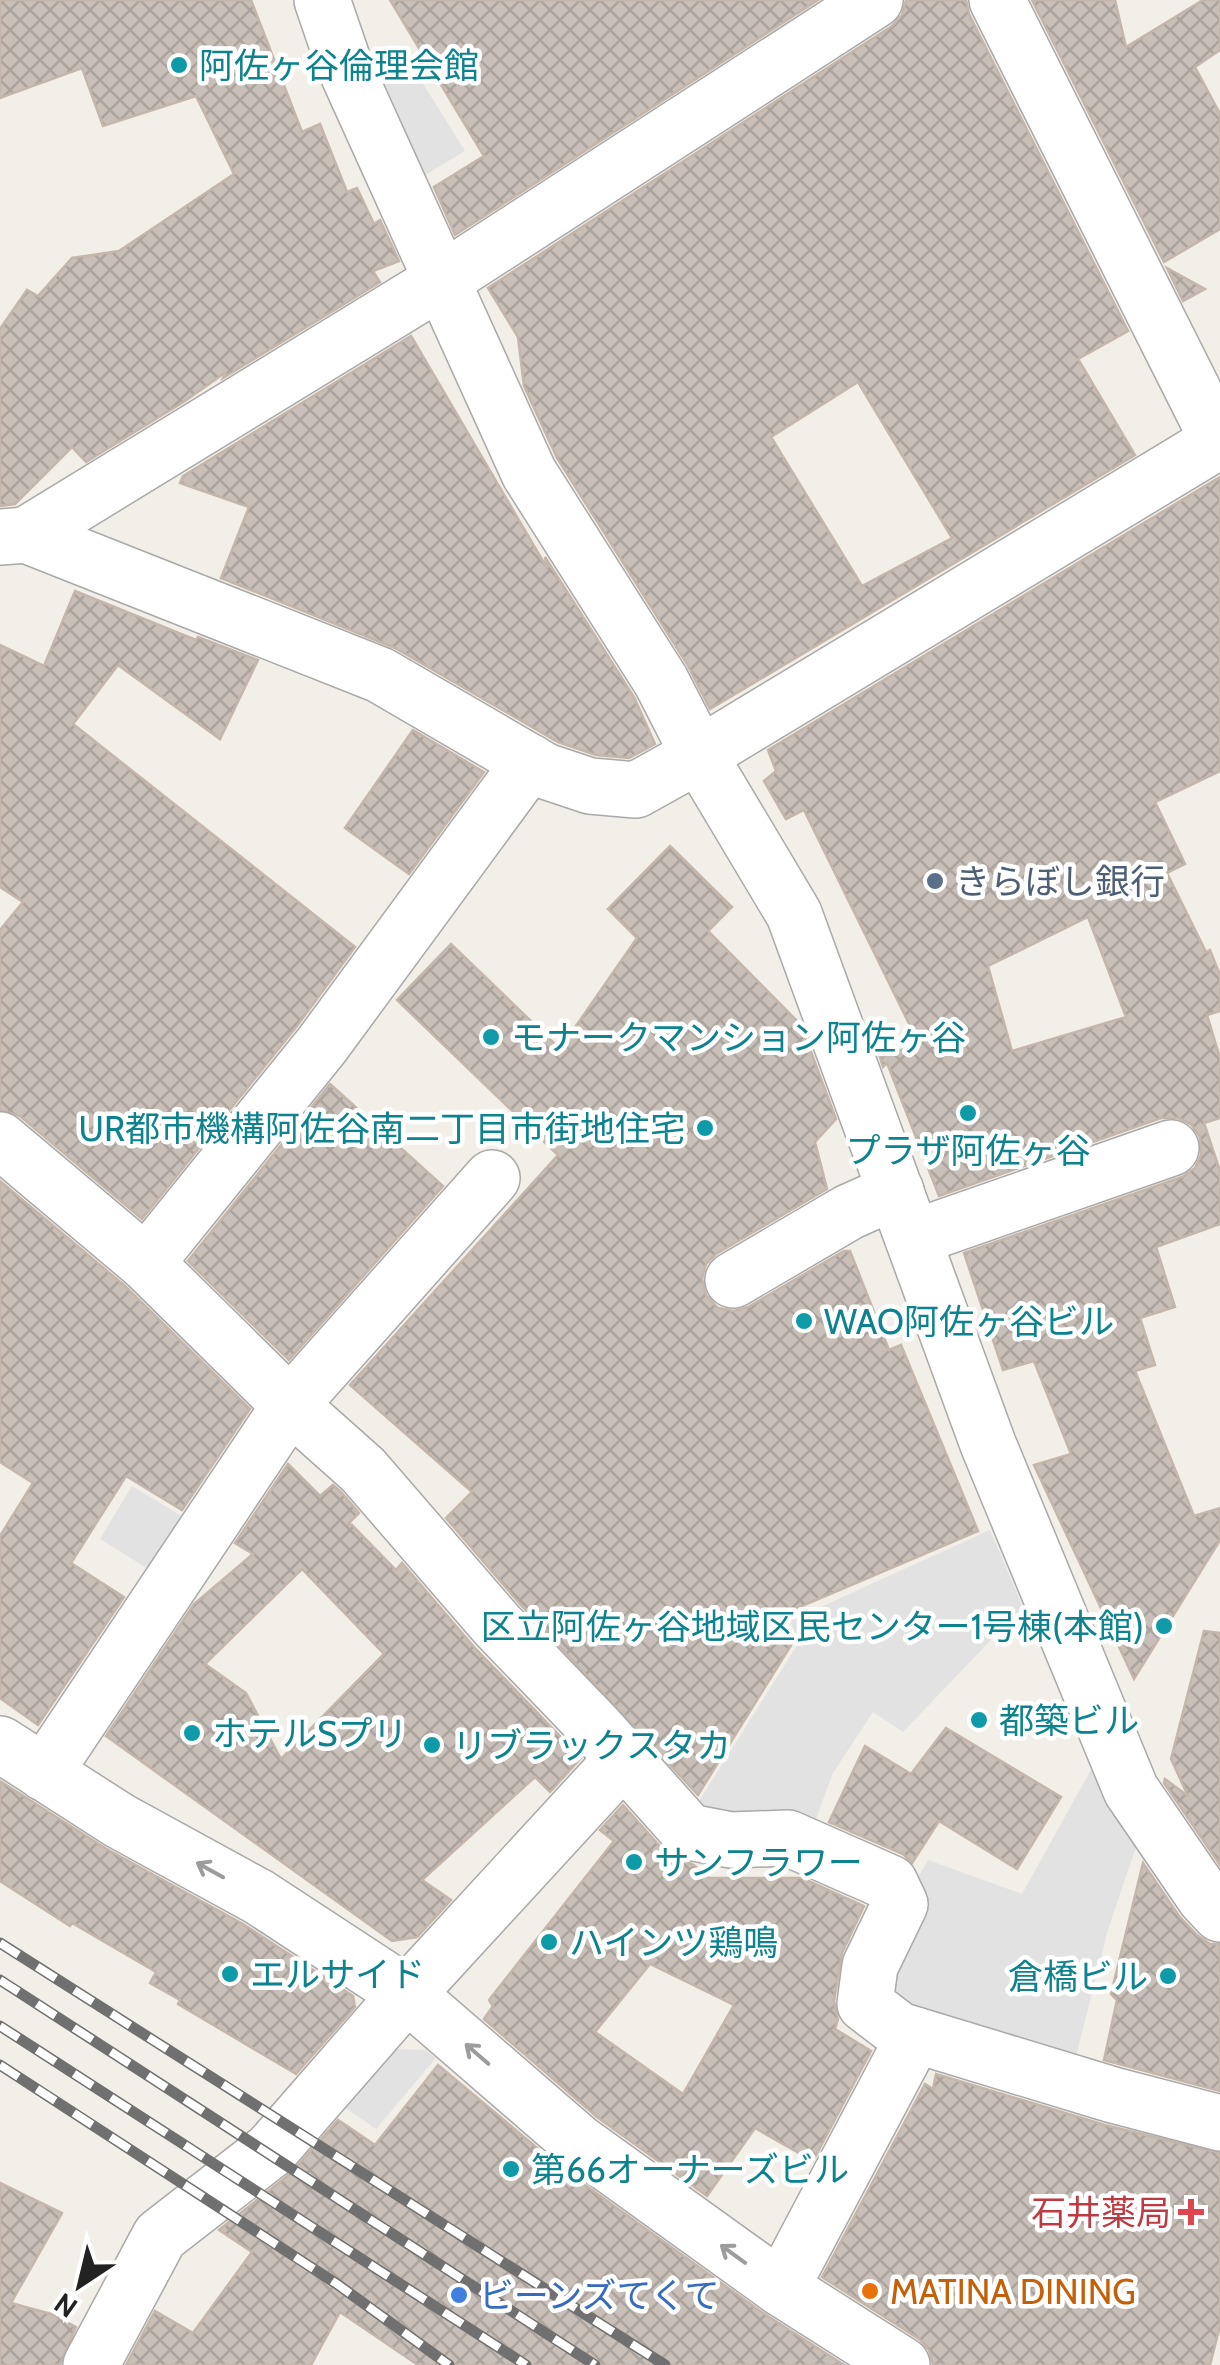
<svg xmlns="http://www.w3.org/2000/svg" width="1220" height="2365" font-family="Cabin,'Noto Sans JP',sans-serif">
<style>
.parking{fill:#e2e2e2}
.building{fill:url(#building-cross-hatch);stroke:#c4b6ab;stroke-width:2.5;fill-rule:evenodd}
.lines{fill:none;stroke-linecap:round;stroke-linejoin:round}
.minor-casing{stroke:#a9a9a9;stroke-width:58}
.minor{stroke:#fff;stroke-width:55}
.rail-casing{stroke:#707070;stroke-width:11}
.rail{stroke:#fff;stroke-width:8;stroke-dasharray:22;stroke-linecap:butt}
.oneway{stroke:#9c9c9c}
.culture-dot{fill:#0f9aa8;stroke:#fff;stroke-width:4}
.service-dot{fill:#5c6f8a;stroke:#fff;stroke-width:4}
.health-dot{fill:#e0444e;stroke:#fff;stroke-width:4}
.food-dot{fill:#e8710a;stroke:#fff;stroke-width:4}
.shop-dot{fill:#3f7fe0;stroke:#fff;stroke-width:4}
.labels{text-anchor:middle;dominant-baseline:central;stroke-width:9;stroke-linejoin:round;paint-order:stroke}
.culture-label{font-size:35px;fill:#0d838f;stroke:#fff;text-anchor:start}
.service-label{font-size:35px;fill:#4e5e75;stroke:#fff;text-anchor:start}
.health-label{font-size:35px;fill:#be3a42;stroke:#fff;text-anchor:end}
.food-label{font-size:35px;fill:#c56008;stroke:#fff;text-anchor:start}
.shop-label{font-size:35px;fill:#366cbe;stroke:#fff;text-anchor:start}
</style>
<defs>
<pattern id="building-cross-hatch" width="8" height="8" patternUnits="userSpaceOnUse" patternTransform="scale(2.5)"><rect width="8" height="8" fill="#c7bfb8"/><path d="M0 0l8 8M0 8l8-8" fill="none" stroke="#aba49e"/></pattern>
</defs>
<rect width="100%" height="100%" fill="#f2efe9"/>
<g class="parking">
<polygon points="407,58 465,151 425,175 381,75"/>
<polygon points="132,1486 193,1523 150,1570 100,1539"/>
<polygon points="990,1530 1026,1615 1008,1622 903,1732 873,1712 833,1773 807,1843 686,1822 799,1642 790,1621"/>
<polygon points="1093,1766 1141,1832 1108,1930 1073,2068 900,2026 876,1964 901,1907 928,1860 1022,1894"/>
<polygon points="389,2049 425,2050 436,2058 376,2129 341,2105"/>
</g>
<g class="building">
<polygon points="0,0 251,0 302,132 320,124 347,192 357,188 374,224 380,220 399,261 373,271 380,282 223,378 226,372 185,401 86,462 72,447 15,504 0,506 0,329 27,290 38,296 72,258 119,251 234,174 196,96 103,126 82,68 0,98"/>
<polygon points="390,0 818,0 455,235 434,187 484,156"/>
<path d="M906,0H966L969,14L1128,331L1078,359L1135,455L710,709L687,664L557,458L524,386L518,337L488,288L892,26L902,15ZM858,382L952,538L862,586L771,437Z"/>
<polygon points="1032,0 1115,0 1126,47 1203,0 1220,0 1220,50 1195,67 1220,114 1220,229 1164,262"/>
<polygon points="1167,268 1205,289 1183,301"/>
<polygon points="411,336 547,568 545,557 634,697 655,744 629,758 596,755 558,742 395,648 221,578 249,507 180,483 183,476"/>
<path d="M1220,477V771L1155,802L1185,864L1167,873L1206,952L1210,950L1220,975V1011L1207,1015L1220,1058V1118L1204,1123L1220,1171V1224L1156,1247L1175,1307L1140,1318L1155,1365L1135,1371L1194,1516L1220,1508V1540L1134,1679L1034,1465L1071,1454L1034,1361L1003,1370L964,1253L1182,1177L1195,1168L1201,1155L1200,1137L1191,1124L1178,1118H1161L939,1196L887,1063L883,1067L880,1057L919,1044L804,810L786,819L764,781L776,771L768,750ZM1088,917L1126,1017L1012,1051L988,966Z"/>
<polygon points="75,591 196,640 198,637 258,660 220,739 118,665 73,724 355,947 297,1026 142,1219 20,1116 0,1110 0,930 23,902 0,887 0,645 44,666"/>
<polygon points="413,730 484,772 409,874 345,828"/>
<polygon points="670,846 732,907 708,931 801,1025 836,1119 815,1142 827,1189 716,1254 706,1264 702,1279 706,1295 718,1308 734,1311 748,1307 844,1251 850,1251 889,1350 901,1345 978,1531 776,1617 793,1642 698,1795 520,1604 446,1518 472,1492 350,1385 558,1155 397,1000 451,944 560,1049 637,938 608,909"/>
<polygon points="330,1084 443,1186 289,1360 188,1261"/>
<polygon points="0,1181 125,1286 250,1409 182,1510 126,1476 71,1563 124,1597 38,1725 0,1698 0,1536 33,1483 0,1462"/>
<path d="M288,1464L320,1496L333,1485L341,1492L359,1513L348,1524L352,1525L396,1570L402,1563L474,1647L581,1758L550,1792L535,1777L422,1880L451,1900L417,1937L392,1941L106,1736L194,1604L253,1554L235,1543ZM302,1569L384,1654L281,1759L246,1693L205,1664Z"/>
<polygon points="1204,1631 1220,1633 1220,1865 1164,1783 1165,1779 1188,1796 1171,1759"/>
<polygon points="946,1728 1061,1797 1017,1869 939,1821 912,1863 903,1854 829,1822 865,1746 911,1774"/>
<polygon points="0,1781 105,1848 243,1924 353,1996 355,2007 296,2074 178,2004 180,2000 150,1983 156,1972 72,1923 70,1926 0,1881"/>
<path d="M623,1805L666,1853L694,1865L709,1878H802L864,1906L842,1953L834,2001L838,2019L835,2029L871,2051L813,2161L755,2128L707,2196L597,2117L484,2019L493,2006L489,2000L614,1841L600,1830ZM650,1964L734,2005L683,2094L595,2032Z"/>
<polygon points="1143,1863 1179,1916 1197,1935 1210,1944 1220,1944 1220,2091 1104,2060 1117,2000 1111,1994"/>
<polygon points="438,2065 560,2167 763,2313 844,2365 418,2365 340,2312 311,2365 126,2365 155,2311 193,2333 252,2252 219,2230 290,2174 338,2120 375,2145"/>
<polygon points="936,2074 1105,2125 1220,2153 1220,2326 1210,2365 933,2365 929,2350 919,2339 822,2277 925,2084 933,2089"/>
<polygon points="0,2183 62,2213 11,2303 51,2314 76,2327 60,2365 0,2365"/>
</g>
<g class="lines">
<defs>
<g id="minor">
<polyline points="322,0 345,67 529,473 661,681 699,755 794,914 988,1444 1131,1790 1205,1898 1220,1914"/>
<polyline points="997,0 1220,444"/>
<polyline points="26,535 441,281 875,0"/>
<polyline points="0,537 26,535 380,675 545,771 590,786 636,790 699,755 1220,440"/>
<polyline points="0,1140 146,1263 290,1405 363,1470 497,1625 598,1730 689,1832 731,1840 788,1838 890,1883 900,1904 870,1966 865,2004 899,2030 1113,2095 1220,2123"/>
<polyline points="913,1238 1171,1148"/>
<polyline points="146,1263 322,1045 530,762"/>
<polyline points="733,1280 849,1212 896,1191"/>
<polyline points="0,1744 120,1821 259,1897 407,1994 578,2142 781,2288 902,2365"/>
<polyline points="44,1773 290,1405 492,1178"/>
<polyline points="781,2288 915,2035"/>
<polyline points="91,2365 160,2236 271,2150 407,1994 624,1758"/>
</g>
</defs>
<use href="#minor" class="minor-casing"/>
<use href="#minor" class="minor"/>
<defs>
<g id="rail">
<polyline points="0,1943 665,2365"/>
<polyline points="0,1980 595,2365"/>
<polyline points="0,2026 526,2365"/>
<polyline points="0,2065 337,2284 449,2365"/>
</g>
</defs>
<use href="#rail" class="rail-casing"/>
<use href="#rail" class="rail"/>
</g>
<defs><path id="oneway-shaft" d="M-6 0H5M1.5-3L5.5 0L1.5 3" fill="none" stroke-width="1.6" stroke-linecap="round" stroke-linejoin="round" transform="scale(2.5)"/></defs>
<g class="oneway">
<use href="#oneway-shaft" transform="translate(210 1870) rotate(-151)"/>
<use href="#oneway-shaft" transform="translate(477 2054) rotate(-139)"/>
<use href="#oneway-shaft" transform="translate(733 2254) rotate(-144)"/>
</g>
<g class="culture-dot">
<circle cx="179" cy="65" r="10"/>
<circle cx="491" cy="1037" r="10"/>
<circle cx="968" cy="1113" r="10"/>
<circle cx="705" cy="1128" r="10"/>
<circle cx="804" cy="1321" r="10"/>
<circle cx="1164" cy="1626" r="10"/>
<circle cx="979" cy="1720" r="10"/>
<circle cx="192" cy="1733" r="10"/>
<circle cx="432" cy="1745" r="10"/>
<circle cx="634" cy="1862" r="10"/>
<circle cx="549" cy="1942" r="10"/>
<circle cx="230" cy="1974" r="10"/>
<circle cx="1168" cy="1976" r="10"/>
<circle cx="511" cy="2169" r="10"/>
</g>
<circle class="service-dot" cx="935" cy="881" r="10"/>
<path class="health-dot" d="M1186 2197h10v10h10v10h-10v10h-10v-10h-10v-10h10z"/>
<circle class="food-dot" cx="870" cy="2291" r="10"/>
<circle class="shop-dot" cx="459" cy="2295" r="10"/>
<g class="labels">
<g class="culture-label">
<text x="199" y="65">阿佐ヶ谷倫理会館</text>
<text x="511" y="1037">モナークマンション阿佐ヶ谷</text>
<text x="685" y="1128" text-anchor="end">UR都市機構阿佐谷南二丁目市街地住宅</text>
<text x="968" y="1150" text-anchor="middle">プラザ阿佐ヶ谷</text>
<text x="824" y="1321">WAO阿佐ヶ谷ビル</text>
<text x="1144" y="1626" text-anchor="end">区立阿佐ヶ谷地域区民センター1号棟(本館)</text>
<text x="999" y="1720">都築ビル</text>
<text x="212" y="1733">ホテルSプリ</text>
<text x="452" y="1745">リブラックスタカ</text>
<text x="654" y="1862">サンフラワー</text>
<text x="569" y="1942">ハインツ鶏鳴</text>
<text x="250" y="1974">エルサイド</text>
<text x="1148" y="1976" text-anchor="end">倉橋ビル</text>
<text x="531" y="2169">第66オーナーズビル</text>
</g>
<g class="service-label">
<text x="955" y="881">きらぼし銀行</text>
</g>
<g class="health-label">
<text x="1171" y="2212">石井薬局</text>
</g>
<g class="food-label">
<text x="890" y="2291">MATINA DINING</text>
</g>
<g class="shop-label">
<text x="479" y="2295">ビーンズてくて</text>
</g>
</g>
<g transform="translate(80 2285) rotate(215)" stroke="#ffffff" stroke-width="8" paint-order="stroke">
<path d="M0-8L18 38L0 25L-18 38Z" fill="#222222"/>
<text y="-15" font-size="28" font-weight="bold" text-anchor="middle" fill="#222222">N</text>
</g>
</svg>
